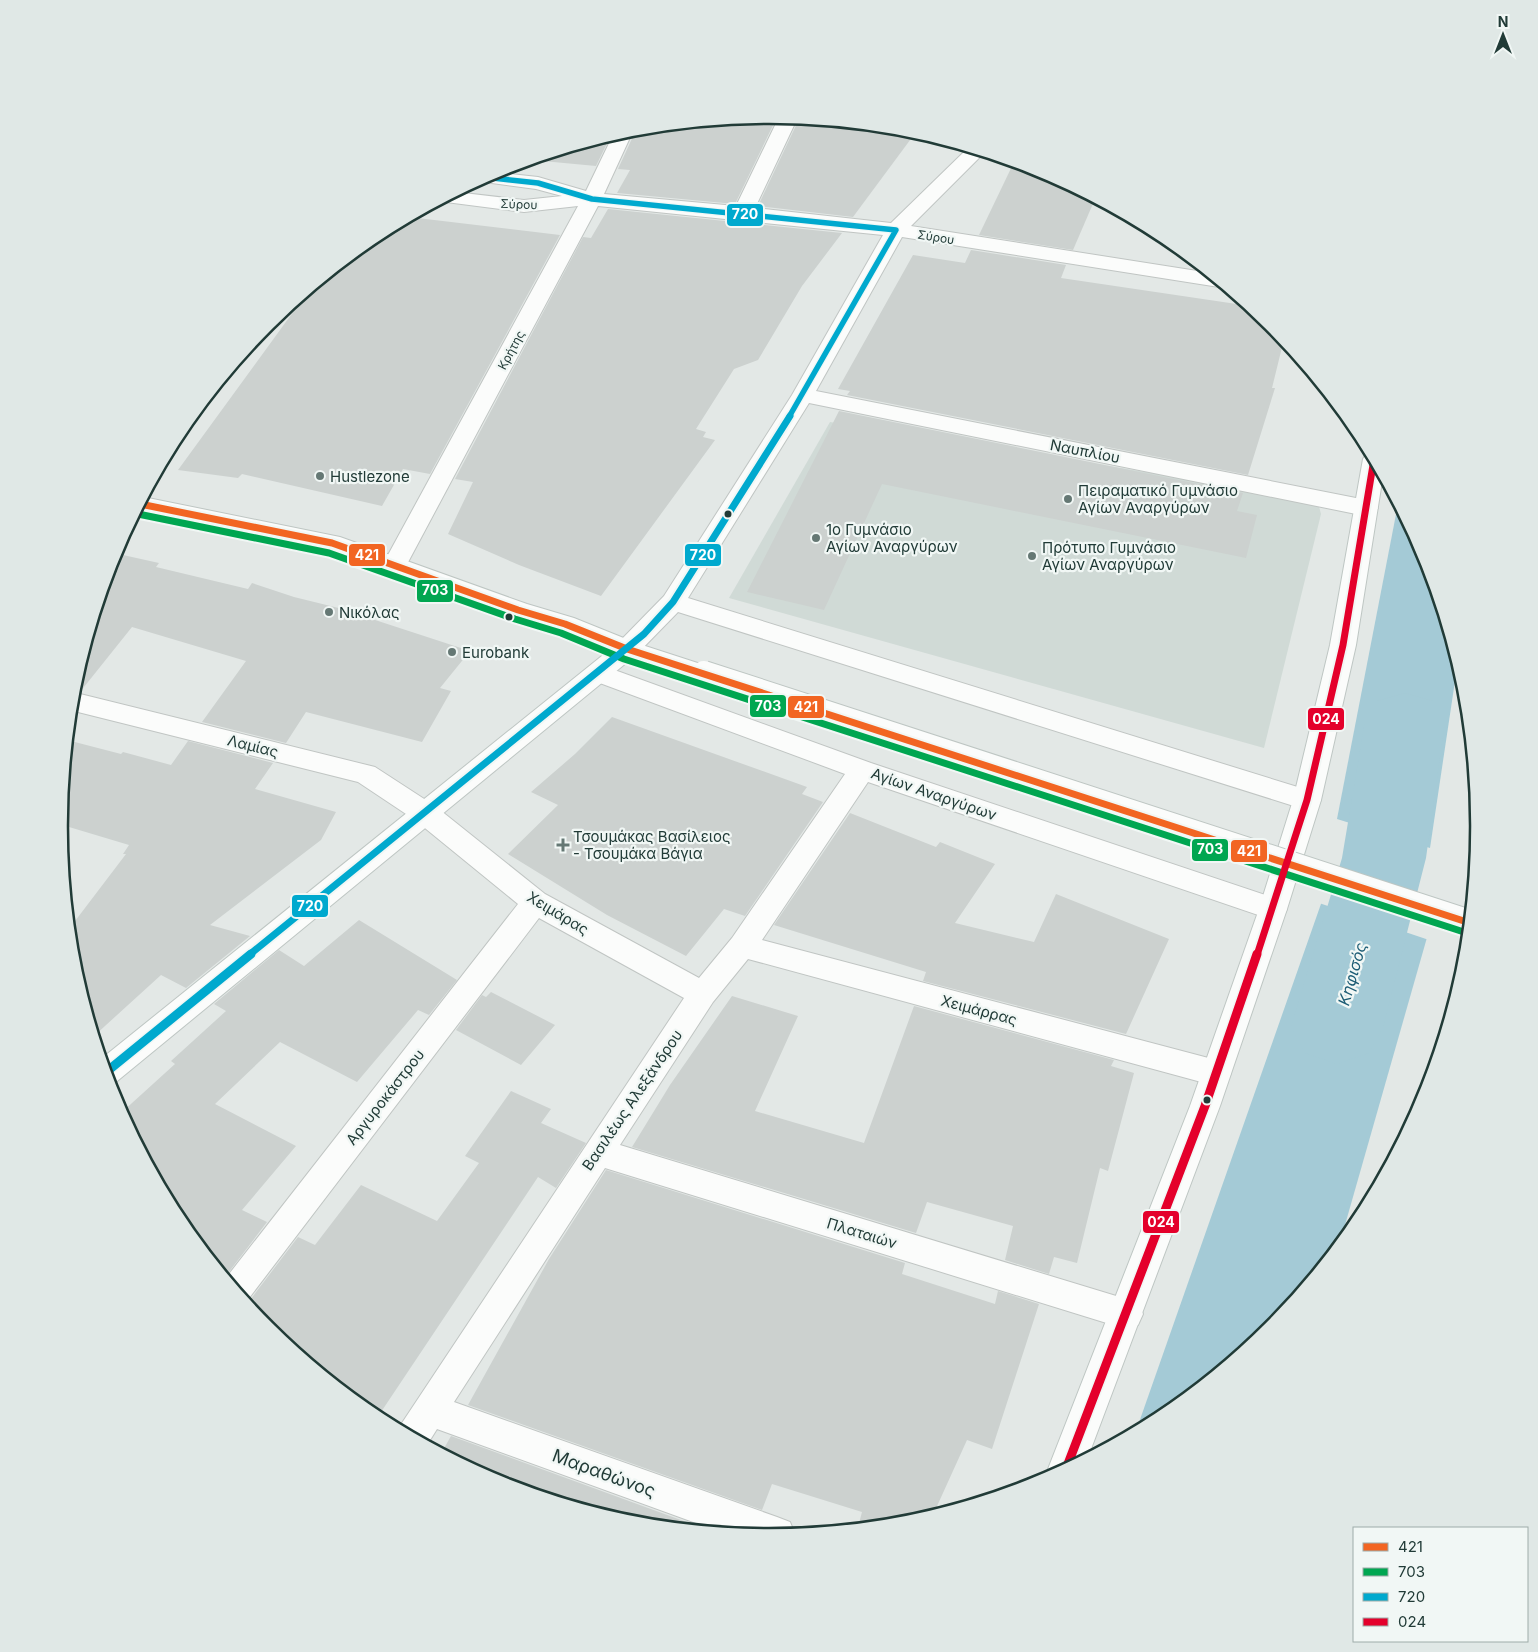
<svg xmlns="http://www.w3.org/2000/svg" width="1538" height="1652" font-family="Inter,sans-serif">
<style>
.built{fill:#d0dad6}
.water{fill:#a4cad6}
.pier{fill:#e3e8e6}
.lines{fill:none;stroke-linecap:round;stroke-linejoin:round}
.river{fill:#a4cad6;fill-rule:evenodd}
.building{fill:#ccd1cf}
.street-casing{stroke:#c0c5c3;stroke-width:2}
.secondary-casing{stroke:#bec6c3;stroke-width:2}
.street{fill:#fbfcfb;fill-rule:evenodd}
.secondary{fill:#fbfcfb;fill-rule:evenodd}
.secondary-bridge-casing{stroke:#bec6c3;stroke-width:28;stroke-linecap:butt}
.secondary-bridge{stroke:#fbfcfb;stroke-width:26}
.bus-1-casing{stroke:#f1f7f5;stroke-width:11}
.bus-2-casing{stroke:#f1f7f5;stroke-width:11}
.bus-3-far2-casing{stroke:#f1f7f5;stroke-width:8}
.bus-3-far1-casing{stroke:#f1f7f5;stroke-width:11}
.bus-3-casing{stroke:#f1f7f5;stroke-width:12}
.bus-4-far1-casing{stroke:#f1f7f5;stroke-width:11}
.bus-4-casing{stroke:#f1f7f5;stroke-width:12}
.bus-1{stroke:#f26522;stroke-width:7}
.bus-2{stroke:#00a651;stroke-width:7}
.bus-3-far2{stroke:#00a9ce;stroke-width:5.5}
.bus-3-far1{stroke:#00a9ce;stroke-width:7}
.bus-3{stroke:#00a9ce;stroke-width:9}
.bus-4-far1{stroke:#e4002b;stroke-width:7}
.bus-4{stroke:#e4002b;stroke-width:9}
.poi-dot{fill:#657874;stroke:#f1f7f5;stroke-width:2}
.bus-dot{fill:#213b37;stroke:#f1f7f5;stroke-width:2}
.labels{text-anchor:middle;dominant-baseline:central;stroke-width:4.5;stroke-linejoin:round;paint-order:stroke}
.far-street-label{font-size:12px;fill:#213b37;stroke:#f1f7f5}
.street-label{font-size:15px;fill:#213b37;stroke:#f1f7f5}
.poi-label{font-size:15px;fill:#213b37;stroke:#f1f7f5;text-anchor:start}
.water-label{font-size:16px;font-style:italic;fill:#1d5d75;stroke:#f1f7f5}
.near-street-label{font-size:18px;fill:#213b37;stroke:#f1f7f5}
.rim{fill:none;stroke:#213b37;stroke-width:2.5}
.line-badge{stroke:#f1f7f5;stroke-width:2}
.badge-label{font-size:14px;text-anchor:middle;font-weight:bold;fill:#fff}
</style>
<rect width="100%" height="100%" fill="#e3e8e6"/>
<polygon class="built" points="830,422 1317,499 1321,514 1264,748 729,598"/>
<g class="water">
<polygon points="1398,504 1425,554 1458,661 1430,848 1337,819"/>
<polygon points="1322,901 1428,934 1339,1246 1271,1328 1163,1417 1136,1431"/>
</g>
<polygon class="pier" points="1320,899 1429,931 1431,933 1429,940 1319,903"/>
<g class="lines">
<polygon class="river" points="1405,693 1433,701 1445,721 1426,858 1383,1027 1369,1053 1337,1064 1305,1053 1291,1027 1342,858 1365,721 1377,701"/>
</g>
<g class="building">
<polygon points="769,116 777,117 735,204 617,193 630,170 618,169 635,132 634,129"/>
<polygon points="799,119 908,129 916,132 853,217 758,206"/>
<polygon points="611,135 596,166 532,160 532,159"/>
<polygon points="1014,162 1041,170 1095,199 1073,250 979,235"/>
<polygon points="608,209 842,233 802,286 758,360 734,369 696,429 706,432 703,437 715,440 601,596 519,565 448,534 473,482 455,479 583,237 591,238"/>
<polygon points="409,217 560,235 430,474 403,469 382,506 242,474 238,478 178,470 312,286 375,235"/>
<polygon points="971,250 1066,265 1061,278 1250,306 1271,324 1284,339 1272,388 1275,388 1248,475 847,395 850,391 838,389 913,255 965,263"/>
<polygon points="839,411 1243,493 1237,511 1257,515 1246,558 882,484 824,610 747,592"/>
<polygon points="114,553 159,563 156,567 248,589 252,583 294,597 371,616 369,618 470,651 440,688 451,691 422,742 306,712 286,743 202,722 246,661 132,627 80,692 72,690"/>
<polygon points="612,717 807,787 802,794 823,802 745,916 724,909 686,956 607,915 508,854 558,805 531,792 575,754"/>
<polygon points="67,740 121,754 123,752 171,765 188,741 273,763 255,789 336,812 321,840 210,925 250,936 186,988 161,975 94,1036 72,964 69,929 126,854 123,854 129,845 59,824"/>
<polygon points="850,813 936,847 940,842 995,864 955,923 1034,942 1056,894 1169,939 1126,1034 923,981 926,972 774,925"/>
<polygon points="359,920 457,980 429,1015 418,1010 357,1082 280,1042 215,1104 296,1146 242,1210 267,1222 225,1277 178,1220 121,1113 175,1064 171,1061 226,1011 214,1004 279,950 304,966"/>
<polygon points="491,992 555,1025 521,1065 456,1030 482,995 486,997"/>
<polygon points="732,996 798,1016 755,1111 864,1143 914,1006 1114,1060 1111,1066 1134,1073 1108,1171 1100,1168 1077,1263 1054,1257 1049,1274 1005,1260 1013,1226 927,1202 916,1233 632,1147 670,1085"/>
<polygon points="511,1091 551,1109 541,1123 586,1143 556,1188 538,1177 377,1418 267,1328 247,1304 298,1237 315,1245 361,1185 437,1221 479,1163 465,1156"/>
<polygon points="606,1170 905,1263 902,1274 995,1304 998,1291 1039,1304 992,1449 967,1440 933,1515 907,1523 858,1527 862,1512 772,1484 762,1510 468,1405 549,1259"/>
<polygon points="451,1436 711,1531 630,1523 497,1482 442,1452"/>
</g>
<g class="lines">
<defs>
<g id="street">
<polygon points="779,117 797,119 755,208 891,223 968,148 984,153 911,226 1210,273 1225,286 1219,287 902,237 816,391 1366,500 1374,503 1378,508 1374,513 1366,516 809,403 688,598 1317,793 1321,800 1317,807 1307,810 1297,807 678,612 636,655 627,658 618,655 614,649 618,643 664,596 792,395 883,235 598,206 406,566 403,572 394,574 385,572 382,566 578,206 524,212 438,201 455,192 524,200 562,196 536,189 477,181 493,172 538,177 586,191 613,135 632,129 633,131 604,194 736,206"/>
<polygon points="598,664 871,763 1283,901 1287,909 1283,917 1273,920 868,782 762,940 1216,1060 1227,1064 1231,1073 1227,1082 1216,1086 748,959 713,1002 620,1145 1126,1299 1138,1303 1143,1314 1138,1325 1126,1329 605,1168 454,1402 777,1517 790,1522 795,1534 769,1536 718,1531 437,1429 427,1445 398,1429 684,998 539,918 246,1302 226,1278 518,904 415,820 358,782 70,710 72,692 375,767 435,806 545,894 699,978 732,938 845,774 589,679 585,673 589,667"/>
</g>
<g id="secondary">
<polygon points="1371,453 1383,475 1356,645 1321,800 1287,909 1220,1106 1088,1457 1052,1476 1048,1469 1190,1106 1259,909 1293,800 1330,645 1363,459 1366,454"/>
<polygon points="143,497 340,537 527,604 574,618 636,643 713,668 717,674 713,680 704,683 631,659 116,1082 109,1084 101,1059 608,651 556,630 509,616 327,550 136,510"/>
</g>
</defs>
<use href="#street" class="street-casing"/>
<use href="#secondary" class="secondary-casing"/>
<use href="#street" class="street"/>
<use href="#secondary" class="secondary"/>
<defs>
<polyline id="secondary-bridge" points="704,674 1470,923"/>
</defs>
<use href="#secondary-bridge" class="secondary-bridge-casing"/>
<use href="#secondary-bridge" class="secondary-bridge"/>
<defs>
<polyline id="bus-1" points="140,504 332,543 518,610 565,624 627,649 1470,923"/>
<polyline id="bus-2" points="138,514 329,553 515,619 561,633 624,659 1467,933"/>
<polyline id="bus-3-far2" points="484,177 538,183 592,199 896,230 789,417"/>
<polyline id="bus-3-far1" points="249,955 644,634 673,602 790,416"/>
<polyline id="bus-3" points="105,1073 251,954"/>
<polyline id="bus-4-far1" points="1257,955 1307,800 1343,645 1374,459"/>
<polyline id="bus-4" points="1066,1469 1205,1106 1257,954"/>
</defs>
<use href="#bus-1" class="bus-1-casing"/>
<use href="#bus-2" class="bus-2-casing"/>
<use href="#bus-3-far2" class="bus-3-far2-casing"/>
<use href="#bus-3-far1" class="bus-3-far1-casing"/>
<use href="#bus-3" class="bus-3-casing"/>
<use href="#bus-4-far1" class="bus-4-far1-casing"/>
<use href="#bus-4" class="bus-4-casing"/>
<use href="#bus-1" class="bus-1"/>
<use href="#bus-2" class="bus-2"/>
<use href="#bus-3-far2" class="bus-3-far2"/>
<use href="#bus-3-far1" class="bus-3-far1"/>
<use href="#bus-3" class="bus-3"/>
<use href="#bus-4-far1" class="bus-4-far1"/>
<use href="#bus-4" class="bus-4"/>
</g>
<g class="poi-dot">
<circle cx="320" cy="476" r="5"/>
<circle cx="1068" cy="499" r="5"/>
<circle cx="816" cy="538" r="5"/>
<circle cx="1032" cy="556" r="5"/>
<circle cx="329" cy="612" r="5"/>
<circle cx="452" cy="652" r="5"/>
<path d="M560.5 837.5h5v5h5v5h-5v5h-5v-5h-5v-5h5z"/>
</g>
<g class="bus-dot">
<circle cx="728" cy="514" r="4.5"/>
<circle cx="509" cy="617" r="4.5"/>
<circle cx="1207" cy="1100" r="4.5"/>
</g>
<g class="labels">
<g class="far-street-label">
<text transform="translate(519 204) rotate(2)">Σύρου</text>
<text transform="translate(936 237) rotate(9)">Σύρου</text>
<text transform="translate(511 350) rotate(-62)">Κρήτης</text>
</g>
<g class="street-label">
<text transform="translate(1085 451) rotate(11)">Ναυπλίου</text>
<text transform="translate(253 746) rotate(14)">Λαμίας</text>
<text transform="translate(934 794) rotate(19)">Αγίων Αναργύρων</text>
<text transform="translate(558 913) rotate(31)">Χειμάρας</text>
<text transform="translate(979 1010) rotate(15)">Χειμάρρας</text>
<text transform="translate(385 1097) rotate(-52)">Αργυροκάστρου</text>
<text transform="translate(632 1100) rotate(-56)">Βασιλέως Αλεξάνδρου</text>
<text transform="translate(862 1233) rotate(17)">Πλαταιών</text>
</g>
<g class="poi-label">
<text x="330" y="476">Hustlezone</text>
<text x="1078" y="490">Πειραματικό Γυμνάσιο<tspan x="1078" dy="17">Αγίων Αναργύρων</tspan></text>
<text x="826" y="529">1ο Γυμνάσιο<tspan x="826" dy="17">Αγίων Αναργύρων</tspan></text>
<text x="1042" y="547">Πρότυπο Γυμνάσιο<tspan x="1042" dy="17">Αγίων Αναργύρων</tspan></text>
<text x="339" y="612">Νικόλας</text>
<text x="462" y="652">Eurobank</text>
<text x="573" y="836">Τσουμάκας Βασίλειος<tspan x="573" dy="17">- Τσουμάκα Βάγια</tspan></text>
</g>
<g class="water-label">
<text transform="translate(1352 974) rotate(-74)">Κηφισός</text>
</g>
<g class="near-street-label">
<text transform="translate(604 1473) rotate(20)">Μαραθώνος</text>
</g>
</g>
<path d="M0 0H1538V1652H0ZM769 124H769A701 701 0 0 1 1470 825V827A701 701 0 0 1 769 1528H769A701 701 0 0 1 68 827V825A701 701 0 0 1 769 124Z" fill="#e0e8e6" fill-rule="evenodd"/>
<path class="rim" d="M769 124H769A701 701 0 0 1 1470 825V827A701 701 0 0 1 769 1528H769A701 701 0 0 1 68 827V825A701 701 0 0 1 769 124Z"/>
<g class="line-badge">
<rect x="726" y="203" width="38" height="24" rx="5" fill="#00a9ce"/>
<rect x="684" y="543" width="38" height="24" rx="5" fill="#00a9ce"/>
<rect x="348" y="543" width="38" height="24" rx="5" fill="#f26522"/>
<rect x="416" y="579" width="38" height="24" rx="5" fill="#00a651"/>
<rect x="749" y="694" width="38" height="24" rx="5" fill="#00a651"/>
<rect x="787" y="695" width="38" height="24" rx="5" fill="#f26522"/>
<rect x="1307" y="707" width="38" height="24" rx="5" fill="#e4002b"/>
<rect x="1191" y="838" width="38" height="24" rx="5" fill="#00a651"/>
<rect x="1230" y="839" width="38" height="24" rx="5" fill="#f26522"/>
<rect x="291" y="894" width="38" height="24" rx="5" fill="#00a9ce"/>
<rect x="1142" y="1210" width="38" height="24" rx="5" fill="#e4002b"/>
</g>
<g class="badge-label">
<text x="745" y="219">720</text>
<text x="703" y="560">720</text>
<text x="367" y="560">421</text>
<text x="435" y="595">703</text>
<text x="768" y="711">703</text>
<text x="806" y="712">421</text>
<text x="1326" y="724">024</text>
<text x="1210" y="854">703</text>
<text x="1249" y="856">421</text>
<text x="310" y="911">720</text>
<text x="1161" y="1227">024</text>
</g>
<rect x="1353" y="1527" width="175" height="115" fill="#f1f7f5" stroke="#9eaca9"/>
<rect x="1363" y="1543" width="25" height="8" fill="#f26522" stroke="#9eaca9"/>
<text x="1398" y="1552" font-size="15" fill="#213b37">421</text>
<rect x="1363" y="1568" width="25" height="8" fill="#00a651" stroke="#9eaca9"/>
<text x="1398" y="1577" font-size="15" fill="#213b37">703</text>
<rect x="1363" y="1593" width="25" height="8" fill="#00a9ce" stroke="#9eaca9"/>
<text x="1398" y="1602" font-size="15" fill="#213b37">720</text>
<rect x="1363" y="1618" width="25" height="8" fill="#e4002b" stroke="#9eaca9"/>
<text x="1398" y="1627" font-size="15" fill="#213b37">024</text>
<g transform="translate(1503 35)" stroke="#f1f7f5" stroke-width="4" paint-order="stroke">
<path d="M0-4L9 19L0 12L-9 19Z" fill="#213b37"/>
<text y="-8" font-size="14" font-weight="bold" text-anchor="middle" fill="#213b37">N</text>
</g>
</svg>
